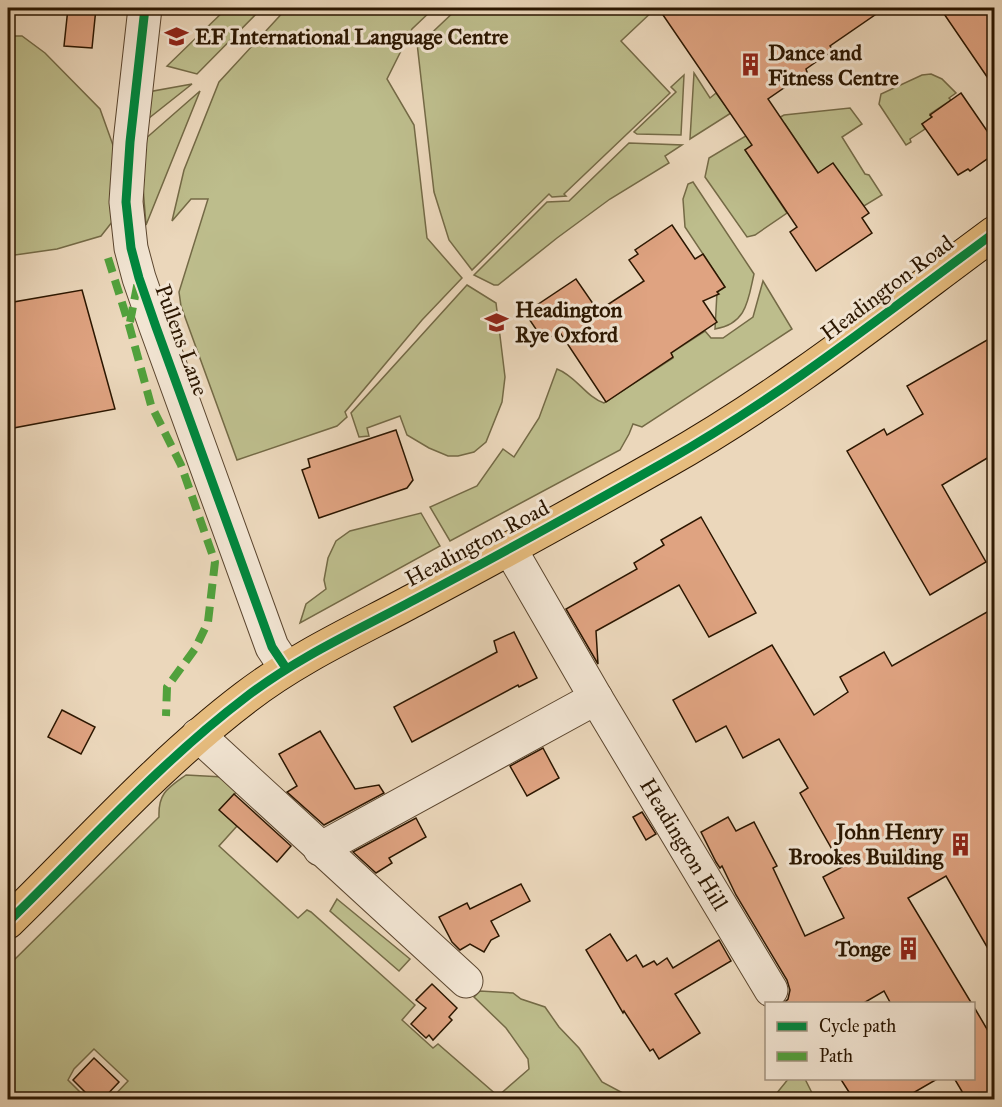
<svg xmlns="http://www.w3.org/2000/svg" width="1002" height="1107" font-family="'IM FELL Great Primer',serif">
<style>
.green{fill:#bdbd8c;stroke:#746a46;stroke-width:1.5}
.building{fill:#dfa381;stroke:#2b1600;stroke-width:1.5}
.lines{fill:none;stroke-linecap:round;stroke-linejoin:round}
.minor-casing{stroke:#5b462f;stroke-width:35}
.major-casing{stroke:#2b1600;stroke-width:35}
.minor{stroke:#f2e5d3;stroke-width:33}
.major{stroke:#e6bc7e;stroke-width:33}
.quiet{stroke:#51a13c;stroke-width:8;stroke-dasharray:15 8;stroke-linecap:butt}
.cycleway-casing{stroke:#f2e5d3;stroke-width:13}
.cycleway{stroke:#00873e;stroke-width:9}
.labels{text-anchor:middle;dominant-baseline:central;stroke-width:6;stroke-linejoin:round;paint-order:stroke}
.poi-label{font-size:22px;font-weight:bold;fill:#2b1600;stroke:#f2e5d3;text-anchor:start}
.street-label{font-size:22px;fill:#2b1600;stroke:#f2e5d3}
</style>
<rect width="100%" height="100%" fill="#ebd7bb"/>
<filter id="stains"><feTurbulence type="fractalNoise" baseFrequency=".00333" numOctaves="4"/><feColorMatrix values="0 0 0 0 .2 0 0 0 0 .09 0 0 0 0 .02 0 0 0 .5 -.17"/></filter>
<radialGradient id="worn" r=".72"><stop offset=".6" stop-color="#630" stop-opacity="0"/><stop offset="1" stop-color="#630" stop-opacity=".3"/></radialGradient>
<g class="green">
<polygon points="227,8 262,8 197,74 167,66"/>
<polygon points="287,8 434,8 412,29 387,79 414,125 427,238 462,278 422,320 345,412 347,417 337,426 237,460 181,306 179,292 208,199 191,199 172,221 184,170 219,82"/>
<polygon points="458,8 656,8 621,41 670,93 564,194 566,196 552,197 549,194 472,270 449,240 434,192 417,43 421,43"/>
<polygon points="8,36 22,36 45,53 100,109 118,159 116,217 101,236 57,249 8,256"/>
<polygon points="694,73 710,98 716,93 731,113 690,139"/>
<polygon points="931,74 942,79 956,93 949,98 951,100 930,114 932,117 922,124 925,129 910,139 911,142 906,145 879,104 881,94 922,75"/>
<polygon points="684,75 681,135 637,134 634,132 676,92 671,87"/>
<polygon points="192,84 144,122 148,92"/>
<polygon points="200,91 146,225 142,175 144,140"/>
<polygon points="850,108 862,124 842,137 865,174 869,175 882,195 864,206 829,189 785,124 764,126 784,115"/>
<polygon points="754,131 760,140 745,150 787,213 755,235 747,237 705,177 709,158"/>
<polygon points="629,143 682,145 665,156 669,163 610,199 557,238 498,285 494,285 474,275 547,202 569,201"/>
<path d="M693,182L754,274C748,300 747,324 715,329L717,292L725,287L685,227L683,199L688,184Z"/>
<path d="M763,281L792,329L642,427L633,424L629,434L620,450L450,541L430,507L477,486L503,449L514,457L539,418L557,369C576,376 586,397 604,403L673,358L671,353L705,331L711,338H723L753,317Z"/>
<polygon points="467,285 496,303 505,377 502,402 486,442 474,452 458,456 448,456 429,448 407,435 400,416 367,428 369,436 359,437 351,413"/>
<polygon points="421,513 440,546 300,623 306,604 326,589 324,580 328,558 336,541 350,531"/>
<path d="M186,775L223,777L239,789L220,810L237,826L219,846L298,918L307,910L311,912L415,1005L402,1020L433,1048L438,1044L498,1096L529,1069L528,1059L506,1028L474,997L480,991L513,993L521,999L545,1007L559,1027L579,1048L602,1082L634,1099H111L128,1081L94,1049L74,1069L68,1080L87,1099H8V960H14L159,817C158,793 168,788 186,775Z"/>
<polygon points="337,899 410,959 399,971 330,911"/>
<polygon points="789,1078 805,1079 815,1099 772,1099"/>
</g>
<g class="building">
<polygon points="68,8 96,8 92,48 64,46"/>
<polygon points="675,8 885,8 830,46 833,50 806,69 807,72 768,99 818,173 833,163 869,213 862,218 872,233 816,271 790,232 797,227 745,150 752,145 663,15"/>
<polygon points="940,8 994,8 994,87"/>
<polygon points="961,93 994,141 994,154 970,171 968,169 958,175 922,124 932,117 930,115"/>
<polygon points="672,225 695,259 703,254 725,287 717,292 719,294 703,301 717,322 671,353 673,357 606,402 559,331 544,341 525,313 576,279 598,311 644,281 629,260 638,254 635,250"/>
<polygon points="82,290 115,409 8,429 8,303"/>
<polygon points="994,336 994,454 942,485 986,562 930,595 847,451 884,429 887,435 923,414 907,386"/>
<polygon points="396,430 413,480 407,488 319,518 302,470 310,467 308,459"/>
<polygon points="701,517 756,613 709,637 679,585 596,631 598,664 566,609 637,569 634,563 664,545 661,540"/>
<polygon points="994,608 994,959 946,876 908,898 972,1004 891,1004 884,991 862,1004 783,1004 788,999 790,990 787,980 736,895 722,866 720,868 716,862 701,832 728,817 736,831 754,822 777,866 773,868 805,936 844,918 823,877 842,867 800,793 808,788 779,739 743,758 726,726 696,742 673,700 772,645 814,715 848,692 840,677 884,652 892,666"/>
<polygon points="514,632 537,678 519,687 518,685 412,742 394,707 497,652 494,641"/>
<polygon points="62,710 95,727 81,754 48,737"/>
<polygon points="320,731 355,789 379,785 384,793 324,825 287,792 297,786 279,754"/>
<polygon points="543,748 559,778 527,796 510,766"/>
<polygon points="234,794 291,846 277,862 219,810"/>
<polygon points="642,812 656,834 646,840 633,817"/>
<polygon points="416,818 426,837 389,858 392,863 376,873 353,852"/>
<polygon points="521,884 530,901 491,921 499,936 491,940 484,952 470,944 460,950 452,942 439,917 467,903 470,909"/>
<polygon points="610,934 627,961 636,955 643,967 654,961 657,965 667,958 673,968 719,940 731,961 675,994 700,1033 659,1059 653,1049 650,1051 624,1011 623,1013 586,950"/>
<polygon points="432,984 457,1008 449,1017 452,1020 433,1040 429,1035 426,1038 411,1024 426,1008 416,1000"/>
<polygon points="974,1007 994,1041 994,1094 985,1100 967,1100 954,1078 974,1078"/>
<polygon points="94,1058 119,1082 102,1100 93,1100 73,1080"/>
<polygon points="840,1078 939,1078 901,1100 854,1100"/>
</g>
<g class="lines">
<defs>
<g id="minor">
<polyline points="145,8 130,142 126,202 131,248 139,278 156,327 272,647 286,668"/>
<polyline points="510,549 596,698 771,990"/>
<polyline points="198,735 466,981"/>
<polyline points="320,849 596,698"/>
</g>
<path id="major" d="M8,922C86,846 159,763 246,697C298,657 358,630 414,600C499,555 582,509 665,462C782,396 887,312 994,233"/>
</defs>
<use href="#minor" class="minor-casing"/>
<use href="#major" class="major-casing"/>
<use href="#minor" class="minor"/>
<use href="#major" class="major"/>
<g class="quiet">
<polyline points="108,258 129,325 151,405 181,465 215,562 208,622 195,649 167,687 166,716"/>
<polyline points="130,322 138,281"/>
</g>
<defs>
<g id="cycleway">
<polyline points="145,8 130,142 126,202 131,248 139,278 156,327 272,647 286,668"/>
<path d="M8,922C86,846 159,763 246,697C298,657 358,630 414,600C499,555 582,509 665,462C782,396 887,312 994,233"/>
</g>
</defs>
<use href="#cycleway" class="cycleway-casing"/>
<use href="#cycleway" class="cycleway"/>
</g>
<defs>
<symbol id="university-bare" viewBox="-9 -9 18 18"><path d="M0-5L7-2L0 1L-7-2ZM-4 1L0 2.5L4 1V4Q0 6-4 4Z" fill="#8f2418" stroke="#f2e5d3" stroke-width="2.5" paint-order="stroke"/></symbol>
<symbol id="building-bare" viewBox="-9 -9 18 18"><path d="M-4-6H4V6H1V3H-1V6H-4ZM-2.5-4.3h1.7v1.8h-1.7ZM.8-4.3h1.7v1.8H.8ZM-2.5-1h1.7V.8h-1.7ZM.8-1h1.7V.8H.8Z" fill="#8f2418" stroke="#f2e5d3" stroke-width="2.5" paint-order="stroke"/></symbol>
<symbol id="school-bare" viewBox="-9 -9 18 18"><path d="M0-5L7-2L0 1L-7-2ZM-4 1L0 2.5L4 1V4Q0 6-4 4Z" fill="#8f2418" stroke="#f2e5d3" stroke-width="2.5" paint-order="stroke"/></symbol>
</defs>
<g fill-rule="evenodd">
<use href="#university-bare" x="160" y="20" width="33" height="33"/>
<use href="#building-bare" x="734" y="48" width="33" height="33"/>
<use href="#school-bare" x="480" y="306" width="33" height="33"/>
<use href="#building-bare" x="944" y="828" width="33" height="33"/>
<use href="#building-bare" x="892" y="932" width="33" height="33"/>
</g>
<g class="labels">
<g class="poi-label">
<text x="195" y="36">EF International Language Centre</text>
<text x="768" y="52">Dance and<tspan x="768" dy="25">Fitness Centre</tspan></text>
<text x="515" y="309">Headington<tspan x="515" dy="25">Rye Oxford</tspan></text>
<text x="943" y="831" text-anchor="end">John Henry<tspan x="943" dy="25">Brookes Building</tspan></text>
<text x="891" y="948" text-anchor="end">Tonge</text>
</g>
<g class="street-label">
<text transform="translate(887 288) rotate(-37)">Headington Road</text>
<text transform="translate(182 340) rotate(70)">Pullens Lane</text>
<text transform="translate(477 543) rotate(-28)">Headington Road</text>
<text transform="translate(684 844) rotate(59)">Headington Hill</text>
</g>
</g>
<rect width="1002" height="1107" fill="none" stroke="#ebd7bb" stroke-width="30"/>
<rect x="9" y="9" width="984" height="1089" fill="none" stroke="#2b1600" stroke-width="3"/>
<rect x="15" y="15" width="972" height="1077" fill="none" stroke="#2b1600" stroke-width="1.5"/>
<rect x="765" y="1002" width="210" height="78" fill="#f2e5d3" stroke="#a2927f" stroke-width="1.5"/>
<rect x="777" y="1022" width="30" height="9" fill="#00873e" stroke="#a2927f" stroke-width="1.5"/>
<text x="819" y="1032" font-size="18" fill="#2b1600">Cycle path</text>
<rect x="777" y="1052" width="30" height="9" fill="#51a13c" stroke="#a2927f" stroke-width="1.5"/>
<text x="819" y="1062" font-size="18" fill="#2b1600">Path</text>
<rect width="100%" height="100%" filter="url(#stains)"/>
<rect width="100%" height="100%" fill="url(#worn)"/>
</svg>
